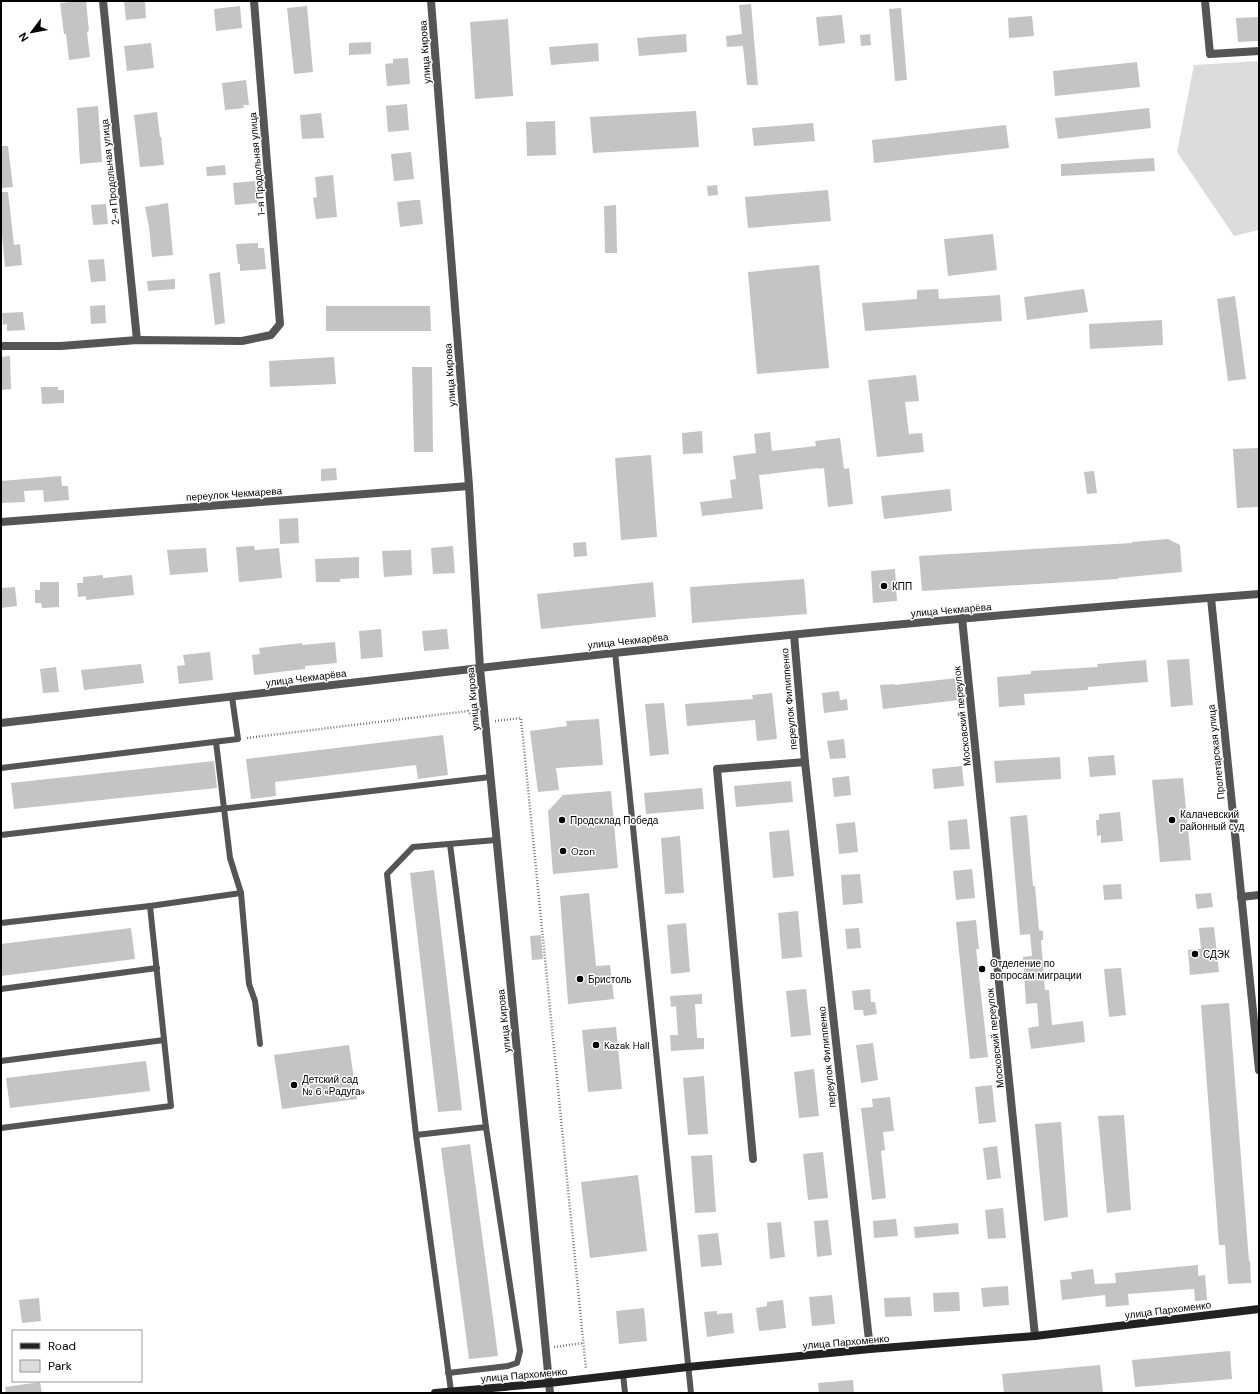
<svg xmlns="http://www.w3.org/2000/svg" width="1260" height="1394" font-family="'DM Sans',sans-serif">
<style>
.green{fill:#dcdcdc}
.building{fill:#c4c4c4}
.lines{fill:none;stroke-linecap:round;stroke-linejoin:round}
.path{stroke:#777;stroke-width:2.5;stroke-dasharray:1 2;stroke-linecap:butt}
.service{stroke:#555;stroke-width:6}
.minor{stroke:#555;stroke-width:8}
.tertiary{stroke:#555;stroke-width:8}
.secondary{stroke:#222;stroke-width:8}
.poi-dot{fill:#000;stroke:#fff;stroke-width:1.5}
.labels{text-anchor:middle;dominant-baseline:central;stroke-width:3;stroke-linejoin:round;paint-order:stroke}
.street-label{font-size:10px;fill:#000;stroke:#fff}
.poi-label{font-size:10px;fill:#000;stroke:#fff;text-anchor:start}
</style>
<rect width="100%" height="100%" fill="#fff"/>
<polygon class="green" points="1259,61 1259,230 1234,236 1177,152 1194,65"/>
<g class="building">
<polygon points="80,1 86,1 89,31 87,32 90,57 69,60 66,34 64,34 60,3"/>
<polygon points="124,1 145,1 146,18 126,20"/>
<polygon points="751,4 758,85 747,85 743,46 727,47 726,36 742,34 739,5"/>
<polygon points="240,6 242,28 216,31 214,9"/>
<polygon points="307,6 313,72 294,74 287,8"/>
<polygon points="901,8 907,80 895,81 889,9"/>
<polygon points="842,15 845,43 819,46 816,17"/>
<polygon points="1032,16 1034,36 1009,38 1008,18"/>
<polygon points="1259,17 1259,41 1238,42 1236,18"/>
<polygon points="508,19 513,96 475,99 470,22"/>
<polygon points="686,34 687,52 639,56 637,38"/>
<polygon points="870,34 871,45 861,46 860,35"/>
<polygon points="371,42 371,54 349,55 349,43"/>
<polygon points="151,43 154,68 127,71 124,46"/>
<polygon points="598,43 599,61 551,65 549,47"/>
<polygon points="408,58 410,84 387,86 385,64 393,63 393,59"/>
<polygon points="1137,62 1140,87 1055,96 1053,71"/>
<polygon points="246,80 249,105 243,105 244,108 225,110 222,83"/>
<polygon points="407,104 409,130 388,132 386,106"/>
<polygon points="98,106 102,162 80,164 77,108"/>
<polygon points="1149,108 1151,128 1058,139 1055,118"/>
<polygon points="696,111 699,147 593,153 590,117"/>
<polygon points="157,112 160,137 161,137 164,165 140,167 134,115"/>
<polygon points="321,113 324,138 302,139 300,115"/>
<polygon points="555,121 556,155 527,156 526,122"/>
<polygon points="813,123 815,141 754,146 752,128"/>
<polygon points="1006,125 1009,148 874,163 872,140"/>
<polygon points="1,146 8,146 13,187 1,188"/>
<polygon points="411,152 414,179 394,181 391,154"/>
<polygon points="1154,158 1155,171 1061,176 1061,164"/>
<polygon points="225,165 226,175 207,176 206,167"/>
<polygon points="333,175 337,217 316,219 313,198 317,197 315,177"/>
<polygon points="255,181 257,203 235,205 233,183"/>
<polygon points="717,185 718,195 708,196 707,186"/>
<polygon points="828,190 831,221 748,228 745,197"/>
<polygon points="1,192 8,192 14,245 20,244 22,265 5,267 1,224"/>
<polygon points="415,200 420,200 423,224 400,227 397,202"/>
<polygon points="168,203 173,255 152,257 149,227 145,207"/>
<polygon points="106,204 108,224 93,225 91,205"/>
<polygon points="616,205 617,253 605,253 604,206"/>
<polygon points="993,234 997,270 948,276 944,239"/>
<polygon points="258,243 258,248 264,248 266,269 240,271 240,264 238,264 236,244"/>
<polygon points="104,259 106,281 91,282 88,260"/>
<polygon points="819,265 829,368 757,374 748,272"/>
<polygon points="220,272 225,323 215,325 209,274"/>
<polygon points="175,279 175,289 148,291 147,281"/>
<polygon points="938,289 939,299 1000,295 1002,321 865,331 862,303 917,299 917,290"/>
<polygon points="1084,289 1088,312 1027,320 1024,297"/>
<polygon points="1235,296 1246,379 1228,381 1217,299"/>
<polygon points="105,305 106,323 91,324 90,306"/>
<polygon points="326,306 430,306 431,331 326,331"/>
<polygon points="23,312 25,330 7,331 7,324 3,325 2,313"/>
<polygon points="1162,320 1163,345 1090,349 1089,324"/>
<polygon points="10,356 11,389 1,390 1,357"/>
<polygon points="334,357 336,384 270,387 269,361"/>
<polygon points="412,367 432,367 433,452 414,452"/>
<polygon points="916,375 919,401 905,402 909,434 922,433 924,452 877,457 868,380"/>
<polygon points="41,387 58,387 58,390 64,390 64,403 42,404"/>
<polygon points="702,431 703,453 683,454 682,433"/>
<polygon points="770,432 772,451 816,446 815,441 840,438 844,469 849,468 853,504 828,507 824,468 819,469 819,468 759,475 763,509 702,516 700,502 732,498 730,480 736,479 733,456 756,453 754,434"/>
<polygon points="1259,448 1259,507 1237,508 1233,449"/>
<polygon points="651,455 657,537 621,540 615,458"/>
<polygon points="336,468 337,480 321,481 321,469"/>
<polygon points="1094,471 1097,493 1087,494 1084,472"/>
<polygon points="61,476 62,486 68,486 69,500 44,502 43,490 24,491 25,502 1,503 1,481"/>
<polygon points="950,489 952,511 884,519 881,496"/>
<polygon points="298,518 299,543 280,544 279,519"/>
<polygon points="1168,539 1180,545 1182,572 1118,578 1118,579 922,591 919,556 1132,543 1132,542"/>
<polygon points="586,542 587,556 574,557 573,543"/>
<polygon points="254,546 255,550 279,548 282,578 239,582 236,547"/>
<polygon points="453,546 455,573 433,574 431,548"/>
<polygon points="206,548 208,572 170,575 167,550"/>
<polygon points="411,550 412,575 384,577 382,551"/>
<polygon points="359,557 359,578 340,579 340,582 316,582 315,559"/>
<polygon points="895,569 897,601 873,603 871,571"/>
<polygon points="103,575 103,578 132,575 134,595 86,600 86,596 78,597 77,583 83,583 83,577"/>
<polygon points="804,579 807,614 692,623 690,587"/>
<polygon points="40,582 59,582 59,607 42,608 41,603 35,603 35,590 40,590"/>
<polygon points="653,582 656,617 541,629 537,594"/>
<polygon points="15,587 17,606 1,608 1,588"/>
<polygon points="381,629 383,657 361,659 359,631"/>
<polygon points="447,629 449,649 424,651 422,631"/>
<polygon points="335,642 337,663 305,666 305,669 254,675 252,655 260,654 259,648 302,643 302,645"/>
<polygon points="210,652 213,680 179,684 177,666 185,665 183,655"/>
<polygon points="1189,659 1193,705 1171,707 1167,660"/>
<polygon points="1146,660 1148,682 1088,687 1088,690 1024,694 1025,705 999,707 997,677 1031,674 1031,671 1098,667 1097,664"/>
<polygon points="141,664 144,683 84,690 81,670"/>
<polygon points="56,667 59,692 43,693 40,669"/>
<polygon points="957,678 959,700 883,709 880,685 895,684 895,685"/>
<polygon points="839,691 840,700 847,699 848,710 824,713 822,693"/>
<polygon points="772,693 777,739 757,741 755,720 687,726 685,704 753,699 752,695"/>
<polygon points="664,703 669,754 650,756 645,704"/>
<polygon points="599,719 603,765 556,768 559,790 538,792 530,731 567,726 566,721"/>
<polygon points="443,735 448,775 418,779 416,765 275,782 276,796 251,799 246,759"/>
<polygon points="844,739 846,758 830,759 827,741"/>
<polygon points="1114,755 1116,775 1090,777 1088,757"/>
<polygon points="1060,757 1061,779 996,783 994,761"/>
<polygon points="214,761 217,788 14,809 11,783"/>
<polygon points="962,766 964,786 934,789 932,769"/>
<polygon points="849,776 851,795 834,797 832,778"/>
<polygon points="1183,778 1191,860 1160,862 1152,780"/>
<polygon points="791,781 793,802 736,807 734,786"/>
<polygon points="702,788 704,809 646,814 644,793"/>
<polygon points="611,791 618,868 553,874 548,811 563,795"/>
<polygon points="1120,812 1123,841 1101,843 1101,835 1097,836 1096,820 1099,820 1099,814"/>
<polygon points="1027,815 1033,886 1035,886 1039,930 1043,931 1043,940 1041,940 1045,990 1049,990 1052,1025 1083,1021 1085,1042 1031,1049 1028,1028 1039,1026 1037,1003 1026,1004 1023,957 1032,956 1030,934 1020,935 1010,817"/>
<polygon points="967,819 970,849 950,850 948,821"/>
<polygon points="855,822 858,852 839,854 836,824"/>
<polygon points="789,830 794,876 773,878 769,832"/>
<polygon points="680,836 684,893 665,894 661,838"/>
<polygon points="972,869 975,898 956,900 953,871"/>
<polygon points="434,870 462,1110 438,1112 410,873"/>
<polygon points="860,874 863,903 843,905 841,875"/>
<polygon points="1121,884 1122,899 1104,900 1103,885"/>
<polygon points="589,893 596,966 610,965 614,999 568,1004 560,896"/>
<polygon points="1211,893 1213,907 1197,909 1195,894"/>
<polygon points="798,911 802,957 782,959 778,913"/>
<polygon points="976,920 979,949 976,949 988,1057 970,1059 956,922"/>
<polygon points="686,923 690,972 671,974 667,925"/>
<polygon points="1214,927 1219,972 1190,975 1188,950 1201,949 1199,928"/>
<polygon points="131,928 135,959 1,976 1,944"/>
<polygon points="859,928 861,948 847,949 845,929"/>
<polygon points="541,935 543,959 532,960 530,936"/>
<polygon points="1121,968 1126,1015 1109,1017 1104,969"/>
<polygon points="806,989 811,1035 791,1037 786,991"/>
<polygon points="870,989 871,1002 875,1002 877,1014 864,1016 863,1010 854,1010 852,991"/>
<polygon points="702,994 702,1004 695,1004 697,1038 704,1038 704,1049 671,1051 670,1035 678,1035 676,1006 671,1007 670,996"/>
<polygon points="1229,1003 1249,1261 1250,1261 1251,1283 1228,1284 1225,1245 1219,1245 1201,1005"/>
<polygon points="616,1027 622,1089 588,1092 582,1030"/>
<polygon points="873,1043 878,1080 861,1083 856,1045"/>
<polygon points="349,1045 357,1099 282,1109 274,1055"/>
<polygon points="146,1061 150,1091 10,1108 6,1078"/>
<polygon points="814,1069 819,1116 799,1118 794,1072"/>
<polygon points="704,1076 708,1134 688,1135 683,1078"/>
<polygon points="992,1085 996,1122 979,1124 975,1087"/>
<polygon points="890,1097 894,1131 883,1132 885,1150 881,1151 886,1198 872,1200 861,1108 873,1107 872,1099"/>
<polygon points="1124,1115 1131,1210 1107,1213 1098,1116"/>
<polygon points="1061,1122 1068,1217 1044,1221 1035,1124"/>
<polygon points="470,1144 498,1356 469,1359 441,1148"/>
<polygon points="997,1146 1001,1178 987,1180 983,1148"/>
<polygon points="823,1152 828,1198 808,1200 803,1154"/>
<polygon points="712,1155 716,1212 695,1213 691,1156"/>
<polygon points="638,1175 647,1251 590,1258 581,1182"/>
<polygon points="1003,1208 1006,1238 988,1239 985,1210"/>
<polygon points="896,1219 898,1236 874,1238 873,1221"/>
<polygon points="828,1220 832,1255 817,1257 814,1221"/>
<polygon points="781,1222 785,1257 770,1259 767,1223"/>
<polygon points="958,1223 959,1234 915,1238 914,1227"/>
<polygon points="718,1233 722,1265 701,1267 698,1235"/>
<polygon points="1198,1265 1198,1276 1205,1275 1207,1300 1195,1301 1194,1289 1128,1294 1129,1305 1106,1307 1105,1295 1062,1300 1060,1280 1072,1279 1071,1272 1093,1269 1095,1284 1116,1283 1115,1273"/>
<polygon points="1008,1286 1009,1305 983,1307 981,1288"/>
<polygon points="959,1292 960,1311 934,1312 933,1293"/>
<polygon points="832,1295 835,1324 812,1326 809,1297"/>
<polygon points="910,1297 912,1316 885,1317 884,1298"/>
<polygon points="39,1298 41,1321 22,1323 19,1300"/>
<polygon points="783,1300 786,1328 759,1331 756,1308 767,1306 767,1302"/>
<polygon points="644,1308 647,1341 619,1344 616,1311"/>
<polygon points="717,1311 717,1314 732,1313 734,1333 707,1337 704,1312"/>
<polygon points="1230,1351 1232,1379 1135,1387 1132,1360"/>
<polygon points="1100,1365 1103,1392 1004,1393 1002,1374"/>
<polygon points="853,1380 854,1393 819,1393 818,1383"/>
<polygon points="40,1382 42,1393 6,1393 5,1387"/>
</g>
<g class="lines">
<g class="path">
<polyline points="495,721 521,718 586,1369"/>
<polyline points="247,738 468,711 474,719"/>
<polyline points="554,1347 583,1343"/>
</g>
<g class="service">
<polyline points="615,652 691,1393"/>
<polyline points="1,768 238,739 232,697"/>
<polyline points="1,835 490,777"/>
<polyline points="241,893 249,984 255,1001 260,1044"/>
<polyline points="1,923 150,906 241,893 230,858 216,742"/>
<polyline points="1,989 157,968"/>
<polyline points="1,1061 164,1040"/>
<polyline points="1,1128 171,1106 150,906"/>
<polyline points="416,1135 486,1127 450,844"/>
<polyline points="448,1373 508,1366 517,1363 520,1351 486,1127"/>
<polyline points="623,1374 625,1393"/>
<polyline points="451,1391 416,1135 387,874 413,847 496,840"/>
</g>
<g class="minor">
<polyline points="103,1 137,340"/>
<polyline points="1205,1 1210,54 1259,51"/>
<polyline points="1,346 61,346 137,340 242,341 271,335 280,324 254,1"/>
<polyline points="1,522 469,486"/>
<polyline points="1211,598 1259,1070"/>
<polyline points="962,618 1035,1336"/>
<polyline points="794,635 805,762 870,1349"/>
<polyline points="1,723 480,668 469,486 431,1"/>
<polyline points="1241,897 1259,895"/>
<polyline points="753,1159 717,769 805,762"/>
</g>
<path class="tertiary" d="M550,1393L480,668C739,638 999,614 1259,594"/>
<polyline class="secondary" points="435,1393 549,1383 688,1367 870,1349 1035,1336 1259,1309"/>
</g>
<g class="poi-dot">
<circle cx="884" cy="586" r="4"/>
<circle cx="562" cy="820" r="4"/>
<circle cx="1172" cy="820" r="4"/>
<circle cx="563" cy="851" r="4"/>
<circle cx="1195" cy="954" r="4"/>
<circle cx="982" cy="969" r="4"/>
<circle cx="580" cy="979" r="4"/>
<circle cx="596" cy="1045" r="4"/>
<circle cx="294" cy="1085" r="4"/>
</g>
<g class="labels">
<g class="street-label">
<text transform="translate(425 52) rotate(-94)">улица Кирова</text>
<text transform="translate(257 164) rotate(-95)">1-я Продольная улица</text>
<text transform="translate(110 172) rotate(-96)">2-я Продольная улица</text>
<text transform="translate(450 375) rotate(-94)">улица Кирова</text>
<text transform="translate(234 494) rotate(-4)">переулок Чекмарева</text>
<text transform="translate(951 610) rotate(-5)">улица Чекмарёва</text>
<text transform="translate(628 641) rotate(-6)">улица Чекмарёва</text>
<text transform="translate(306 678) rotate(-7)">улица Чекмарёва</text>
<text transform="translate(473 699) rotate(-95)">улица Кирова</text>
<text transform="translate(789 699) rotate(-95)">переулок Филиппенко</text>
<text transform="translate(962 716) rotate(-96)">Московский переулок</text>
<text transform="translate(1216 752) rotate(-96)">Пролетарская улица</text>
<text transform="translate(504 1021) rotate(-96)">улица Кирова</text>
<text transform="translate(995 1038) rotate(-96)">Московский переулок</text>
<text transform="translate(827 1057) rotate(-96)">переулок Филиппенко</text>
<text transform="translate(1168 1310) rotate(-7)">улица Пархоменко</text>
<text transform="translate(846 1342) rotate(-5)">улица Пархоменко</text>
<text transform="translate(524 1375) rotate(-5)">улица Пархоменко</text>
</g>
<g class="poi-label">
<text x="892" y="586">КПП</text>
<text x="1180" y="814">Калачевский<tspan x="1180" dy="12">районный суд</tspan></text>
<text x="570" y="820">Продсклад Победа</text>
<text x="571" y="851">Ozon</text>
<text x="1203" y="954">СДЭК</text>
<text x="990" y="963">Отделение по<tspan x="990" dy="12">вопросам миграции</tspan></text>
<text x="588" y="979">Бристоль</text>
<text x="604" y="1045">Kazak Hall</text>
<text x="302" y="1079">Детский сад<tspan x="302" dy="12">№ 6 «Радуга»</tspan></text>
</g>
</g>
<rect width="1260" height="1394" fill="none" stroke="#000000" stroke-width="4"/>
<rect x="12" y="1330" width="130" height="52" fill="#ffffff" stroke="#999999"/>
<rect x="20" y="1343" width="20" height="6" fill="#222222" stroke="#999999"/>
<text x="48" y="1350" font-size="12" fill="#000000">Road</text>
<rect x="20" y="1360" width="20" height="12" fill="#dcdcdc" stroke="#999999"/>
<text x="48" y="1370" font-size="12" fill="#000000">Park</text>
<g transform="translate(32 32) rotate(238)" stroke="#ffffff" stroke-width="3" paint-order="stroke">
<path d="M0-3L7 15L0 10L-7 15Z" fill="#000000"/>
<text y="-6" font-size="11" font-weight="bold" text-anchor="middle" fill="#000000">N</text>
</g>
</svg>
